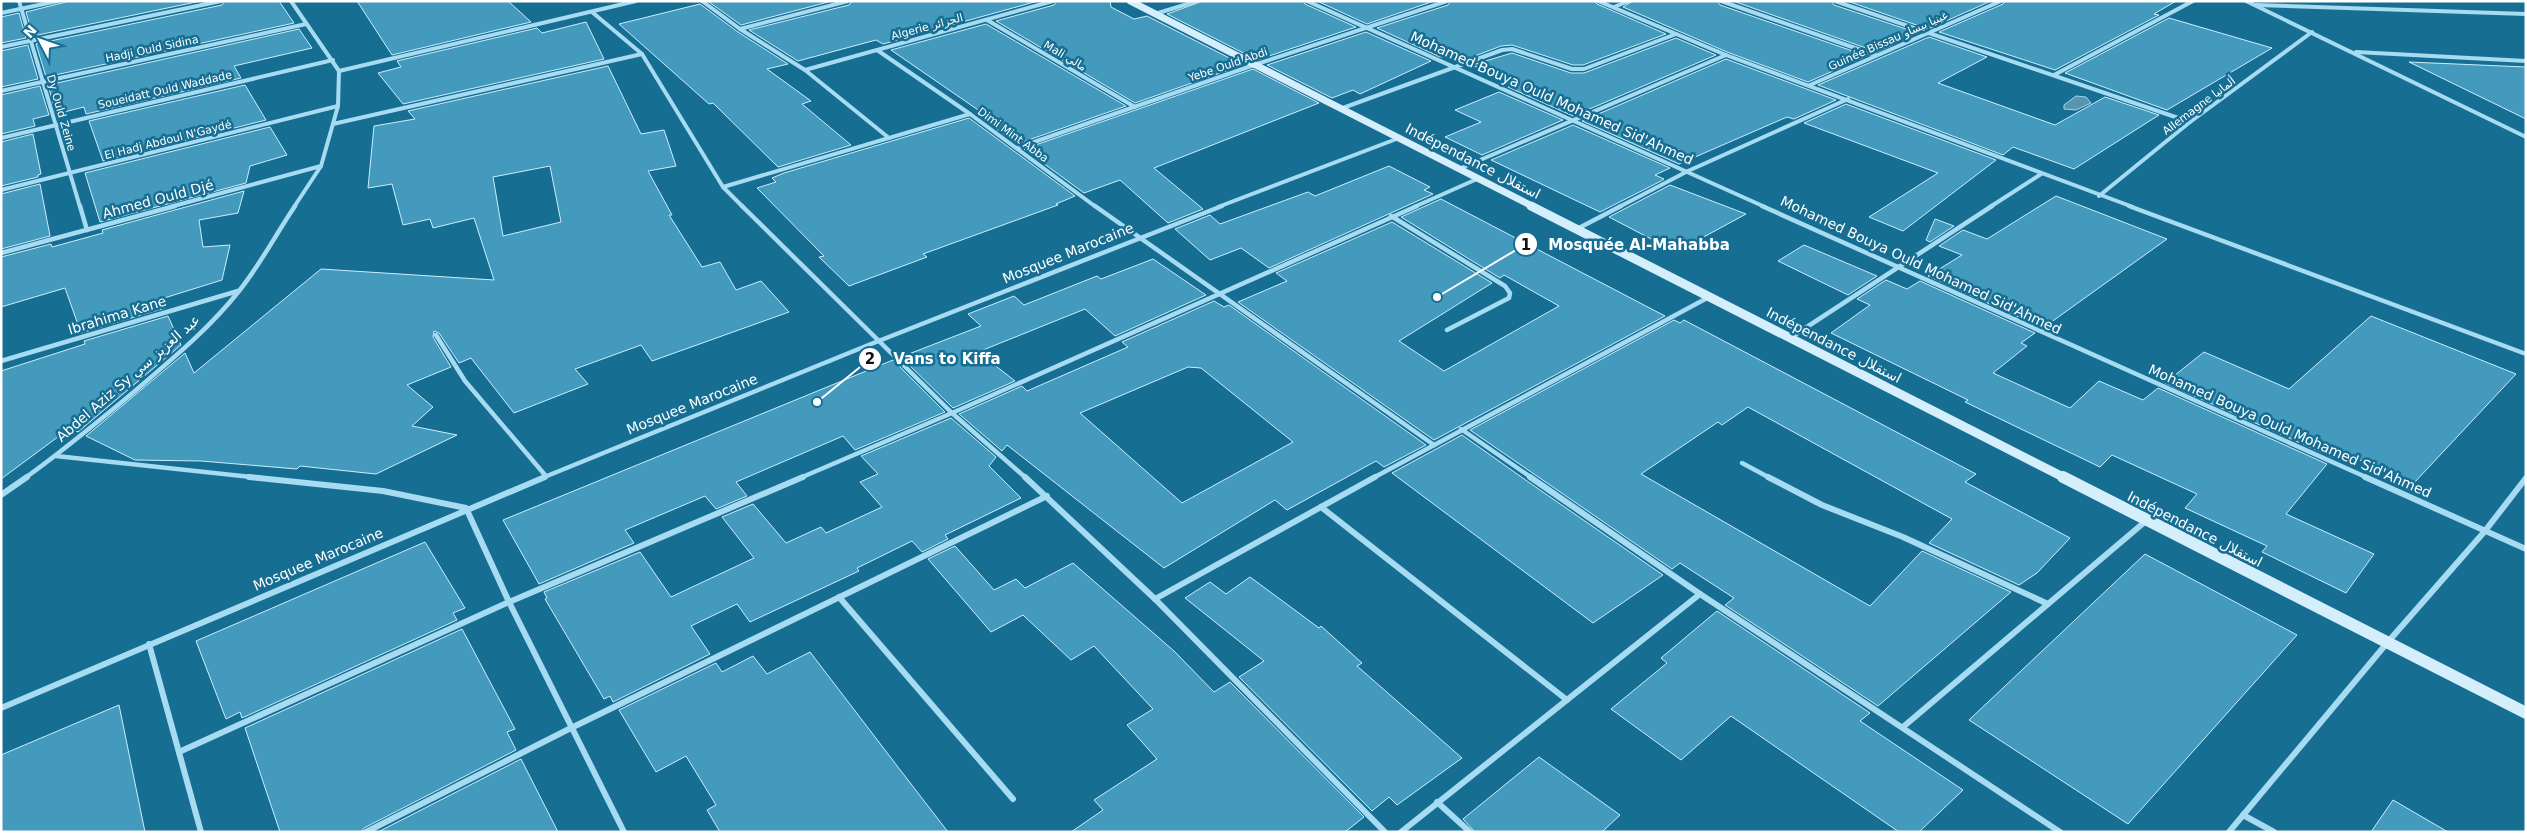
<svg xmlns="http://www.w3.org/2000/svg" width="2527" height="833" font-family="'DejaVu Sans',Vazirmatn,sans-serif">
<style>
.water{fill:#5a95ae;stroke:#98dbf3}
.building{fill:#439abd;stroke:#cdeefc;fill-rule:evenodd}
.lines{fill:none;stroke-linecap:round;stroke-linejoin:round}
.street-far2{stroke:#a6dbf1;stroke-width:4}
.street-far1{stroke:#a6dbf1;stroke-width:4.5}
.street{stroke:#a6dbf1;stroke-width:6}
.secondary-far2{stroke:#d4effb;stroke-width:7}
.secondary-far1{stroke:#d4effb;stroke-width:9}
.secondary{stroke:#d4effb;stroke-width:12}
.labels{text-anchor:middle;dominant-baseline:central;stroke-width:5;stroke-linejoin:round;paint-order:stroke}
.far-street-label{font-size:11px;fill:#fff;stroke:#166e93}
.street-label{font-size:14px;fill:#fff;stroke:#166e93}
.leader{fill:none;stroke:#fff;stroke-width:2}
.callout-dot{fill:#fff;stroke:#166e93;stroke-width:2}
.mark-label{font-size:15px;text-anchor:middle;font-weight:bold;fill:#111}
.callout-label{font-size:15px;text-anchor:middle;font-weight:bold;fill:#fff;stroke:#166e93;stroke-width:5;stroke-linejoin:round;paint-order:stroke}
</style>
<rect width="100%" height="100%" fill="#166e93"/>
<polygon class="water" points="2076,96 2086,97 2091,103 2076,110 2064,109 2064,105"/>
<g class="building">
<polygon points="70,1 201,1 33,36 26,12"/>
<polygon points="225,1 279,1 294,23 46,77 36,44 222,5"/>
<polygon points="357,1 508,1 531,22 392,55"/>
<polygon points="712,1 832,1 741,25 709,2"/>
<polygon points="852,1 1038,1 883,44 876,40 798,61 749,30 849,5"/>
<polygon points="1057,1 1110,1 1111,7 1134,19 1147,16 1243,65 1135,103 996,21 1054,5"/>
<polygon points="1203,1 1303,1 1305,4 1356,27 1257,60 1167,14"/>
<polygon points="1317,1 1434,1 1367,24"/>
<polygon points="1451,1 1594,1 1597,4 1666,34 1583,65 1573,65 1512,45 1501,46 1462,61 1451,56 1440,57 1377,28 1448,5"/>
<polygon points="1633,1 1717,1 1720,5 1867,56 1808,82 1727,52 1623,7"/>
<polygon points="1733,1 1831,1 1834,5 1918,33 1877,52"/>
<polygon points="1847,1 1991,1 1928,29"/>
<polygon points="2005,1 2176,1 2154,14 2159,15 2055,70 1939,32 2003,4"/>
<polygon points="700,4 738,32 788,64 767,69 811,101 802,104 851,145 778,167 713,103 709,104 619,24"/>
<polygon points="19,13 26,38 1,43 1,17"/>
<polygon points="2169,18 2272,48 2167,110 2065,73"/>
<polygon points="586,22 604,59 403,104 378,73 401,67 397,61 537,28 542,33"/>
<polygon points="986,24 1126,106 1017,144 976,114 981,112 891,50"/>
<polygon points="299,29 312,48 234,66 241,78 86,114 84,107 56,114 48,85"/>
<polygon points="1366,32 1431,61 1360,94 1353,90 1332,98 1267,65"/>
<polygon points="1929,37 1987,57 1938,83 2055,125 2105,97 2159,115 2074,169 2013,147 2003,155 1818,85"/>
<polygon points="1676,38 1716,55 1573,116 1508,87 1514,85 1472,65 1512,53 1571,73 1584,73"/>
<polygon points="28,45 38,79 1,87 1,51"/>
<polygon points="1726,59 1836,100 1794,119 1787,117 1679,164 1582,121"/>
<polygon points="2409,62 2526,67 2526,119"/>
<path d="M608,66L641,134L664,130L676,166L648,171L672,215H669L702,267L720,262L736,290L761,281L789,312L652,361L641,345L575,369L588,384L514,413L471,358L459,363L439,333L434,331L433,337L451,367L407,385L433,407L412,426L457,435L376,474L300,466L297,469L201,461L135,460L86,436L185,353L194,373L321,269L494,280L474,218L433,228L430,219L403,225L392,184L368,188L374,126L415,119L408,111ZM550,166L561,222L503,236L493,177Z"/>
<polygon points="1253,69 1319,103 1154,168 1203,209 1168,223 1120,180 1084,193 1024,149"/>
<polygon points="245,85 266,120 103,161 89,121"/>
<polygon points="40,86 49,115 33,119 35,126 1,134 1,95"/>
<polygon points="1499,92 1563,120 1482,155 1445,137 1481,122 1455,110"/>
<polygon points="1846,104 1996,160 1903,231 1869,217 1938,173 1804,123"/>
<polygon points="969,118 1075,196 1056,204 1058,205 923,254 927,257 849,286 819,257 824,256 757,188 776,182 772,178 784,173"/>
<polygon points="1573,125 1670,168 1655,175 1664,179 1661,181 1600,212 1491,160"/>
<polygon points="270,127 287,155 250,166 246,183 100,222 85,173"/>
<polygon points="33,134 41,174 38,175 38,177 1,186 1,142"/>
<polygon points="1389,166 1430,187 1424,190 1433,194 1269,268 1241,248 1210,260 1175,229 1210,215 1220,224 1308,192 1315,196"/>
<polygon points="40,184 50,236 1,249 1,194"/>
<polygon points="1670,185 1746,214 1676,252 1609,217"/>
<polygon points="244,191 238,213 199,220 203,247 230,245 222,280 161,299 165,308 81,333 65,288 1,307 1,257 51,244 52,247 103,233 102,230"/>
<polygon points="2056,196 2167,239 2043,328 1928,276 1962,255 1939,246 1963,230 1987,239"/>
<polygon points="1441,199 1665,316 1434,440 1238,302 1287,281 1276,273 1392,222 1492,283 1399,341 1444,371 1559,306 1504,275 1500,278 1401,217"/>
<polygon points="1935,219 1954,226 1930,242 1926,240"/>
<polygon points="1804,245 1877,276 1848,295 1778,261"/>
<polygon points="1153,259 1206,295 1115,336 1085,309 978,352 1015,381 953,408 901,357 981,326 968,314 1014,296 1024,305 1097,276 1101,279"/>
<polygon points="1886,280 1907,289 1920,281 2035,333 2021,343 2027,346 1993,373 2070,408 2099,381 2143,400 2158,388 2327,464 2286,514 2374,554 2346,593 2262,552 2267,546 2185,508 2197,494 2112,455 2100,467 1965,402 1968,400 1831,333 1870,305 1857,299"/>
<path d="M1214,301L1224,307L1229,305L1426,445L1384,467L1376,461L1287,510L1275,500L1164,568L1007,445L1002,451L959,414L1022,386L1027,391L1128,347L1122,342ZM1188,367L1201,368L1293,442L1182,503L1080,413Z"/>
<polygon points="168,316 181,345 78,432 70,428 1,479 1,371 85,344 84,341"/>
<polygon points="2371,316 2516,374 2413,484 2338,450 2332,457 2165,383 2204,352 2289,389"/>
<polygon points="1674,320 1680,323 1684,320 1976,474 1965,482 2070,538 2037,573 2019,585 1929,543 1952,519 1748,407 1722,425 1718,422 1641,474 1870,606 1922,551 2011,592 1878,706 1725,605 1734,598 1680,563 1672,569 1470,430"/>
<polygon points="893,360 945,412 855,450 843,436 736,482 747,496 716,509 705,496 625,530 634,543 539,584 503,520"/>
<polygon points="951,418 996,457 989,466 1021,498 945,535 948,539 922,552 912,541 857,568 859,571 750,622 737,604 691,626 710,654 613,702 610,696 604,699 545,599 547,598 544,592 640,552 671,597 754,558 722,517 753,504 786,543 821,527 826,533 882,507 860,482 878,474 861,456"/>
<polygon points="1462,435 1527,481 1663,575 1593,623 1392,473"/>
<polygon points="425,542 465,608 453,613 457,620 242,718 240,712 226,719 196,641"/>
<polygon points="955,546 994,590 1016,579 1025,588 1073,563 1174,651 1214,692 1230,682 1364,817 1345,832 1071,832 1103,810 1094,800 1157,759 1127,725 1153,709 1094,646 1071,660 1023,615 991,632 928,559"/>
<polygon points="2145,554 2297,635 2128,824 1969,720"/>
<polygon points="1250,577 1319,628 1321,626 1362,663 1357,666 1462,758 1397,805 1389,797 1372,811 1239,677 1264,661 1185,598 1210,582 1226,594"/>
<polygon points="1717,611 1870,713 1860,721 1963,790 1919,832 1899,832 1731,716 1681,760 1611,709 1667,663 1661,658"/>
<polygon points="462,629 515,729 507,732 516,750 364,828 361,832 280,832 245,728"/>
<polygon points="810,652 901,771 948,832 720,832 707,810 716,805 686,756 656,772 619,710 716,663 722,672 753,656 767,674"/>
<polygon points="119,705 145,832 1,832 1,755"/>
<polygon points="1539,757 1620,815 1602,832 1475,832 1463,819"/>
<polygon points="521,759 558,832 378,832"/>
<polygon points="2393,800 2448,832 2371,832"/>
</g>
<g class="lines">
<g class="street-far2">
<polyline points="19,1 80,207"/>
<polyline points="291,1 339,71 338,106 321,166 294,207"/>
<polyline points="702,1 740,29 805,70 889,138"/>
<polyline points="1307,1 1765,207"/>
<polyline points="1598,1 1726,55 2133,207"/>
<polyline points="1721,1 1875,55"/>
<polyline points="1835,1 2190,122"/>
<polyline points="2246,1 2526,137"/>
<polyline points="2256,5 2526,14"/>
<polyline points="1614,7 1629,1"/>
<polyline points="592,12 642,54 723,187 743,207"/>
<polyline points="1,13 58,1"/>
<polyline points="1155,14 1197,1"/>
<polyline points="987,20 1135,107"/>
<polyline points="740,29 848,1"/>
<polyline points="1,47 221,1"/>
<polyline points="877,50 970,114 1096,207"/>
<polyline points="2356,52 2526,61"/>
<polyline points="805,70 1053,1"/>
<polyline points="339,71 636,1"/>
<polyline points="2054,75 2193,1"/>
<polyline points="1810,85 2001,1"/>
<polyline points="1,91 306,24"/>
<polyline points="1340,109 1502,50 1512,49 1572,69 1584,69 1676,34"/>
<polyline points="333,124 642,54"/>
<polyline points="1,138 333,60"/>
<polyline points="1017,148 1254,65 1447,1"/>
<polyline points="1459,169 1726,55"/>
<polyline points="723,187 970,114"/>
<polyline points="1,190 338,106"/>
<polyline points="2099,196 2190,122 2312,32"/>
<polyline points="170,207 321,166"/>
<polyline points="1218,207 1399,138"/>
<polyline points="1414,207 1477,179"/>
<polyline points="1619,207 1688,171 1848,99"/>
<polyline points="1990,207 2041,174"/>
</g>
<g class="street-far1">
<polyline points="80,206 87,230"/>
<polyline points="742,206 952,413 1026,478"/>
<polyline points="1095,206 1434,445"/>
<polyline points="1762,206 2368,478"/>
<polyline points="2129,206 2526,354"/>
<polyline points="1391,216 1505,286 1510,293 1509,298 1447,330"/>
<polyline points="1577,229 1621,206"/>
<polyline points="1,253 175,206"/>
<polyline points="436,335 465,381 545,475"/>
<polyline points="1790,338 1992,206"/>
<polyline points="1,361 238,291"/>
<polyline points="1461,429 1532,478"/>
<polyline points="56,456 261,478"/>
<polyline points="1742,463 1770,478"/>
<path d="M25,478C63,451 99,421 135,391C171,360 209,329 239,291C260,265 276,234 295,206"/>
<polyline points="542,478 871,344 1222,206"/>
<polyline points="800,478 952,413 1417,206"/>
<polyline points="1373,478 1709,297"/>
</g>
<g class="street">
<polyline points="249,477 383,491 466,508 509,602 624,832"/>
<polyline points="1025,477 1155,599 1385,832"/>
<polyline points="1530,477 1700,594 2060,832"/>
<polyline points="1768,477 1822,505 1903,537 2048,604"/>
<polyline points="2365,477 2526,549"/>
<polyline points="1,495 27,477"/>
<polyline points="1321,507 1567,700"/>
<polyline points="839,597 1013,799"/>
<polyline points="1155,599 1375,477"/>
<polyline points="149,644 201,832"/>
<polyline points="1,708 545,477"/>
<polyline points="1903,727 2147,520"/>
<polyline points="179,752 509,602 803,477"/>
<polyline points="1437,802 1470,832"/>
<polyline points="2243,815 2274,832"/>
<polyline points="366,832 571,728 1047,496"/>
<polyline points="1401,832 1700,594"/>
<polyline points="2229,832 2387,643 2485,531 2526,478"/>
</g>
<polyline class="secondary-far2" points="1130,1 1534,207"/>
<polyline class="secondary-far1" points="1531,206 2065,478"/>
<polyline class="secondary" points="2063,477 2526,713"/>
</g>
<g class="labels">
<g class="far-street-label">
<text transform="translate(927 27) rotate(-15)">Algerie الجزائر</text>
<text transform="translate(1888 41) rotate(-24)">Guinée Bissau غينيا بيساو</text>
<text transform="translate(152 49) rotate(-12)">Hadji Ould Sidina</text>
<text transform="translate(1065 56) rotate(31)">Mali مالي</text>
<text transform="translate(1228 65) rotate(-19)">Yebe Ould Abdi</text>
<text transform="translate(165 90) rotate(-13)">Soueidatt Ould Waddade</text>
<text transform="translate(2199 106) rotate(-37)">Allemagne ألمانيا</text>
<text transform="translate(61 113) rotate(74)">Dy Ould Zeine</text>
<text transform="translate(1013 135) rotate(36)">Dimi Mint Abba</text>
<text transform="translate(168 140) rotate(-14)">El Hadj Abdoul N'Gaydé</text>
</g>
<g class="street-label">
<text transform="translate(1552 98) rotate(24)">Mohamed Bouya Ould Mohamed Sid'Ahmed</text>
<text transform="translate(1473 161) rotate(27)">Indépendance استقلال</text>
<text transform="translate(158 199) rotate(-15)">Ahmed Ould Djé</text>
<text transform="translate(1068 253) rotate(-22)">Mosquee Marocaine</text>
<text transform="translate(1921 265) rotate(25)">Mohamed Bouya Ould Mohamed Sid'Ahmed</text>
<text transform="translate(117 315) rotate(-17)">Ibrahima Kane</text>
<text transform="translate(1834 345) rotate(27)">Indépendance استقلال</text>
<text transform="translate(128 378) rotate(-41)">Abdel Aziz Sy عبد العزيز سي</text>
<text transform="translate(692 404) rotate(-22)">Mosquee Marocaine</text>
<text transform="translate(2290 431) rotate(24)">Mohamed Bouya Ould Mohamed Sid'Ahmed</text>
<text transform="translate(2195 529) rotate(27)">Indépendance استقلال</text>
<text transform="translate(318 559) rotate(-23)">Mosquee Marocaine</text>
</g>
</g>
<path class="leader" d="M1437 297L1526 244M817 402L870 359"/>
<g class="callout-dot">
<circle cx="1437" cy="297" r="5"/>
<circle cx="817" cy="402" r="5"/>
<circle cx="1526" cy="244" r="12"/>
<circle cx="870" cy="359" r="12"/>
</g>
<g class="mark-label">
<text x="1526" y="250">1</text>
<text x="870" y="364">2</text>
</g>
<g class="callout-label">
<text x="1639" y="250">Mosquée Al-Mahabba</text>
<text x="947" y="364">Vans to Kiffa</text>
</g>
<rect width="2527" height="833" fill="none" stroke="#ffffff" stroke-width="5"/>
<g transform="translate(40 40) rotate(311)" stroke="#166e93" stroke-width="4" paint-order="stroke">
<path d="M0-4L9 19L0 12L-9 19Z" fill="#ffffff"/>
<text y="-8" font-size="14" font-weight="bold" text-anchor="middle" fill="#ffffff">N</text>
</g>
</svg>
